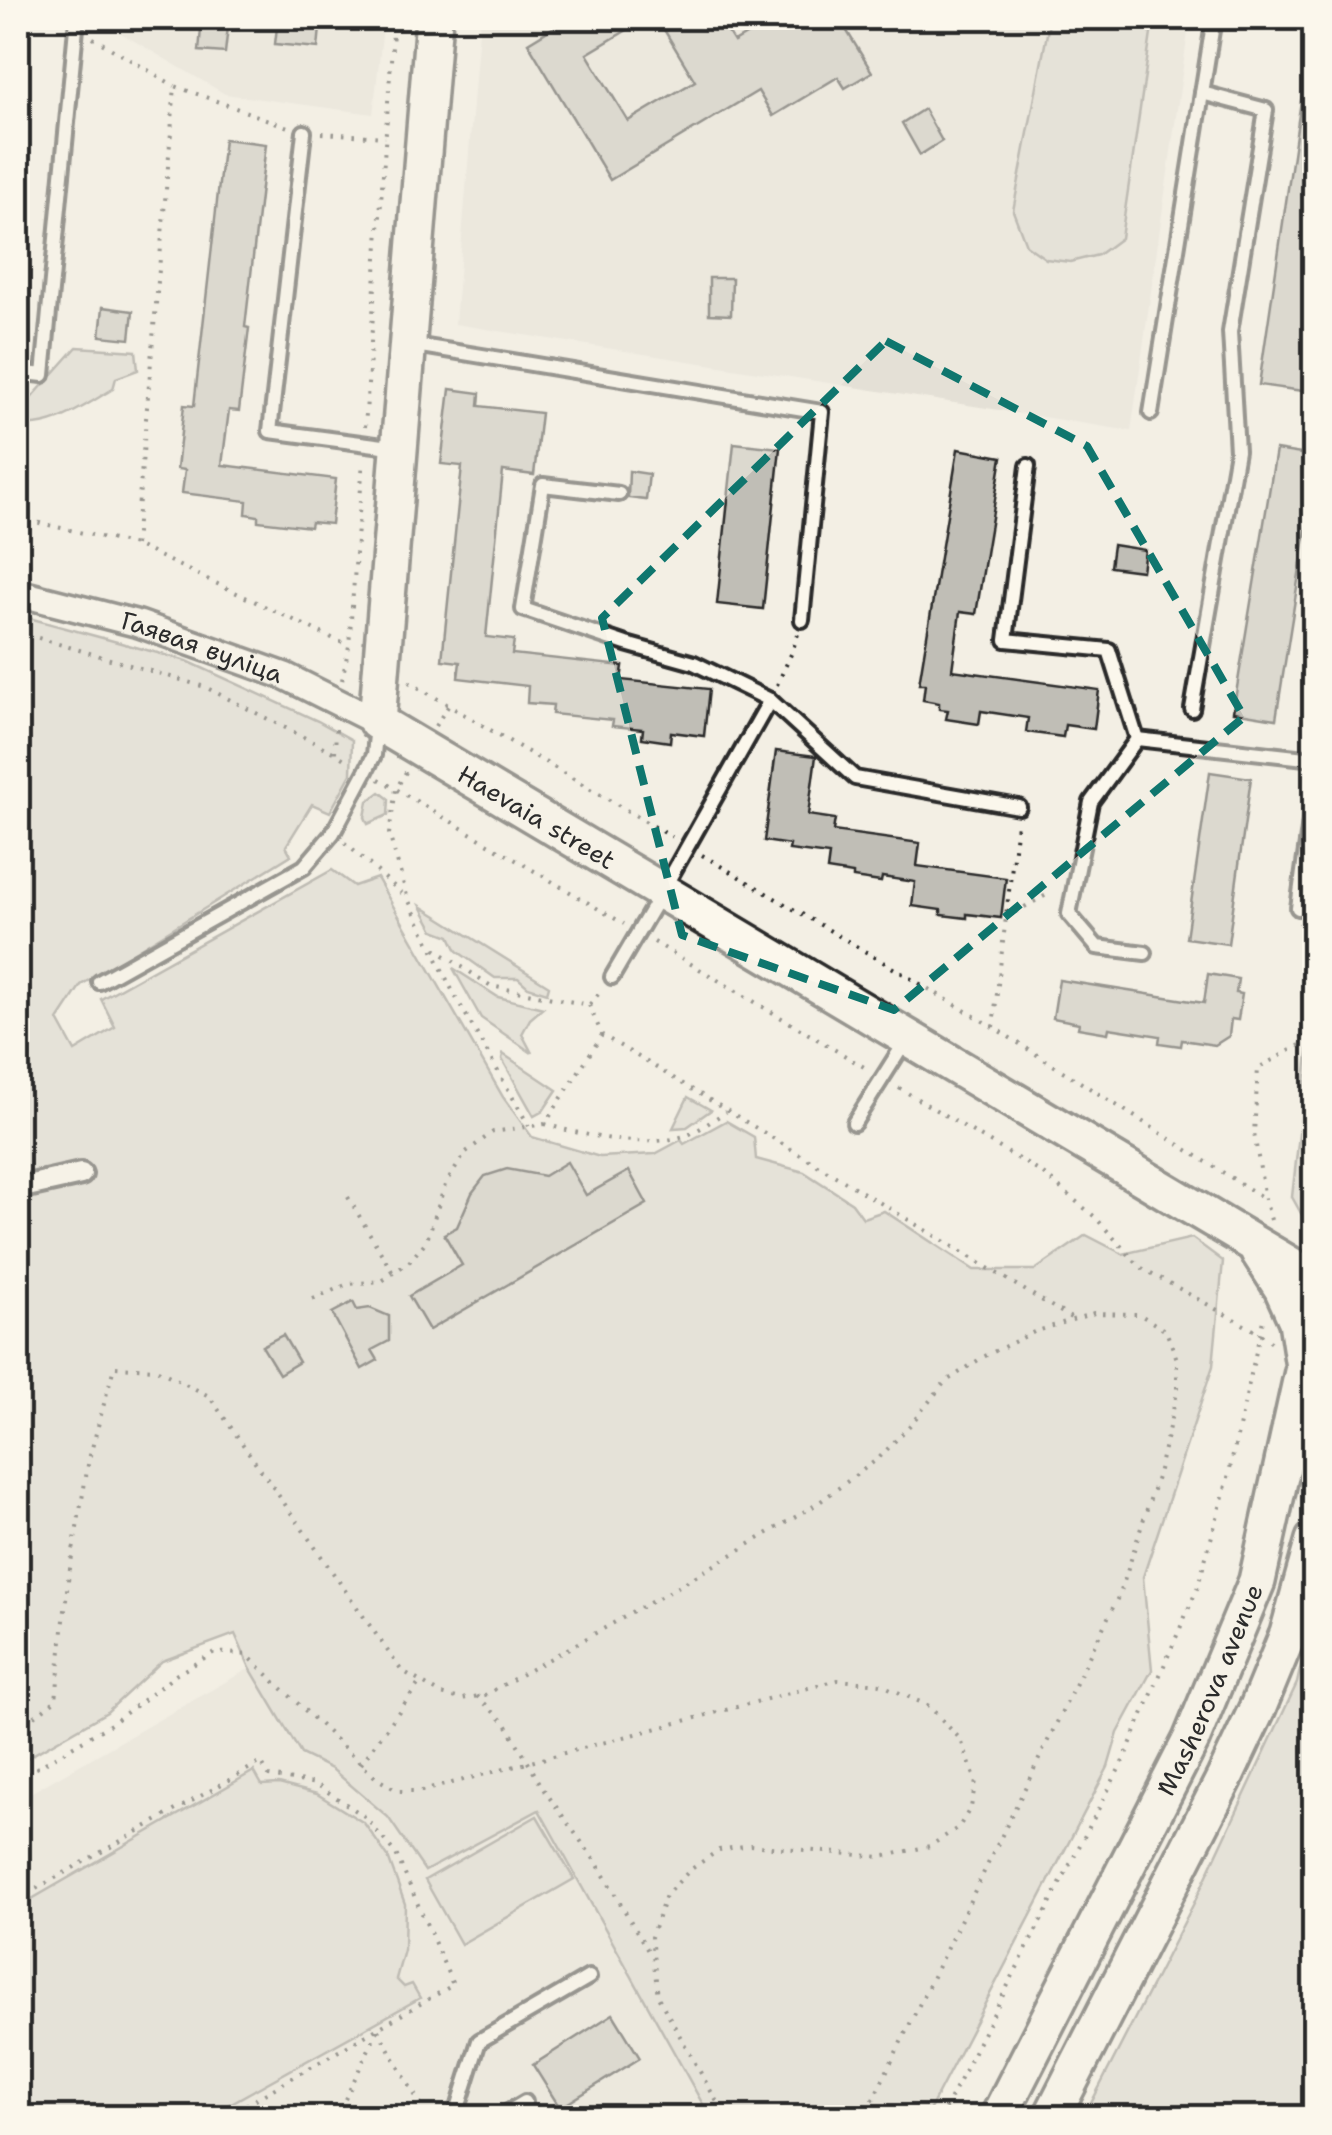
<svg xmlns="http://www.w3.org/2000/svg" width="1332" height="2135" font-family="'Shantell Sans',sans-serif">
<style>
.built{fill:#e4e0d6}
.green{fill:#d5d2c9;stroke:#807e7a;stroke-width:2.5}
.building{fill:#c0beb6;stroke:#2b2b2b;stroke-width:2.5}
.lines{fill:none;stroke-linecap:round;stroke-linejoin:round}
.service-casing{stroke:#2b2b2b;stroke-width:20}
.pedestrian-casing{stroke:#2b2b2b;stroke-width:28}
.minor-casing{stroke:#2b2b2b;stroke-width:32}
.secondary-casing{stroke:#2b2b2b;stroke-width:42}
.path{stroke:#2b2b2b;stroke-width:4;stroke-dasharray:2.5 8;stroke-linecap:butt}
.service{stroke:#fbf7ec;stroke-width:12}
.pedestrian{stroke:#fbf7ec;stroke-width:20}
.minor{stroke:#fbf7ec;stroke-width:25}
.secondary{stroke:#fbf7ec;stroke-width:35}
.marked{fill:none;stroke:#0f766e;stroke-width:8;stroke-dasharray:20 12;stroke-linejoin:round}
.labels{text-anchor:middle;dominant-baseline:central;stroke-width:8;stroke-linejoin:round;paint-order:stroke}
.street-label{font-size:25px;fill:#2b2b2b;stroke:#fbf7ec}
</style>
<rect width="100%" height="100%" fill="#f3efe4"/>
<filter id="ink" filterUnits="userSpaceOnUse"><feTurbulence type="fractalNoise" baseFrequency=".01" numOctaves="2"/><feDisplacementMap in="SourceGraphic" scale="20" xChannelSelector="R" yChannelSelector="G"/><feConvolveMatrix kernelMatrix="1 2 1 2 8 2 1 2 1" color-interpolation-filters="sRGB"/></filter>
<g filter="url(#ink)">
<g class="built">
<polygon points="95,18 384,18 373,114 225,94"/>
<polygon points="480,18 1190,18 1131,431 455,324"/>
<polygon points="250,1668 301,1754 332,1769 388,1817 425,1871 539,1809 710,2117 18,2117 18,1800"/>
</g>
<g class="green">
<polygon points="1050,18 1147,18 1152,27 1121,238 1098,255 1070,262 1046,259 1026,245 1013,211"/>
<path d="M77,347L136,351L138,370L116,378L113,389C85,405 51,431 18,424V413Z"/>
<polygon points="18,615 187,661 318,721 352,740 351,774 330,812 312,804 286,846 291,855 81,985 58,1020 75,1051 115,1027 101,999 332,870 354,886 377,878 503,1097 532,1137 600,1157 655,1154 681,1140 684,1144 726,1121 754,1137 756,1159 804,1172 852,1203 863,1218 884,1211 974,1270 1035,1270 1086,1235 1123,1254 1192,1238 1223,1261 1213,1366 1143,1577 1152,1670 1118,1733 1108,1767 926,2117 710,2117 539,1810 425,1871 388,1817 332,1769 301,1754 250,1668 235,1634 162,1661 107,1712 18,1763"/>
<polygon points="380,792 389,799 388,815 368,824 365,817 368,801"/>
<polygon points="421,906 549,986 547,993 528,987 518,978 495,978 457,951 450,936 434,930"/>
<polygon points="453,968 498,997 543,1008 530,1019 522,1034 532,1053 481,1018"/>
<polygon points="1314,1000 1314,1229 1302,1215 1292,1197"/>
<polygon points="503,1054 557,1090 543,1111 534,1116 502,1059"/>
<polygon points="688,1097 711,1110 687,1127 673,1128"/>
<polygon points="1314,1607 1314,2117 1084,2117 1194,1903 1297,1683"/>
<polygon points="254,1771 262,1785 279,1784 317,1794 364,1823 388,1857 405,1904 404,1950 396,1979 404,1987 412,1984 420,1998 206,2117 18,2117 18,1907"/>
<polygon points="537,1816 574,1879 461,1944 425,1880"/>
</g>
<g class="building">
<polygon points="202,18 229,18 225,53 199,51"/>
<polygon points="278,18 321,18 318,48 275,44"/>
<polygon points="569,18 647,18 587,54 628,121 695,81 657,18 719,18 734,42 775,18 839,18 872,72 845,88 838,77 773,116 758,91 610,180 528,43"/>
<polygon points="1304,80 1314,81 1314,312 1303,391 1259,385"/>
<polygon points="924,109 942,141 920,155 902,123"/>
<polygon points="224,139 266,144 245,327 249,328 239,411 229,410 222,465 336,479 331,524 311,522 310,527 258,521 258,516 246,514 247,501 182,493 185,470 177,469 184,405 194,406"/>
<polygon points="709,278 732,278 731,315 709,314"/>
<polygon points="103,307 133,311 130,339 100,336"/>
<polygon points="450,389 480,393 479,406 541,413 534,475 503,471 486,637 514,640 512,654 623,666 621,680 709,689 704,736 671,732 670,742 642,738 643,729 612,726 613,720 552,714 553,705 527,703 528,686 458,678 460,662 442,660 462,466 441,464"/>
<polygon points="734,443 780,448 763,609 717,604"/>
<polygon points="958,449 1002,457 976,614 960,612 952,670 1099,690 1094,729 1065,725 1063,737 1026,732 1028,718 981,711 979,724 946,719 948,710 939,709 939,703 923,700 925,684 919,684"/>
<polygon points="1276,450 1314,456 1314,480 1276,719 1233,712"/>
<polygon points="629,471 649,474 646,500 628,498"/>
<polygon points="1113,545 1145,550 1142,571 1110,567"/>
<polygon points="776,751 816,756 808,815 835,819 833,831 920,843 917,866 1006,878 1001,918 967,914 967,918 941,915 941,910 912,906 915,882 882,877 881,882 853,878 853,874 827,870 829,855 789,850 790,845 764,841"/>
<polygon points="1210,772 1251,778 1228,944 1186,938"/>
<polygon points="1208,974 1238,979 1236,993 1242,994 1238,1020 1231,1019 1229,1036 1215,1045 1182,1040 1181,1046 1159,1043 1160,1036 1109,1028 1108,1033 1078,1028 1079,1023 1053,1018 1059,980 1204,1003"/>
<polygon points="567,1162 586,1195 629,1171 647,1204 429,1330 409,1296 462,1265 444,1234 457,1227 472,1193 485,1176 507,1169 544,1176"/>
<polygon points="353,1302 357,1310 370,1308 389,1316 389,1341 372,1350 378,1360 362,1369 332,1313"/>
<polygon points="283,1335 299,1362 279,1374 262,1346"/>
<polygon points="613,2014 640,2058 560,2108 533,2065"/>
</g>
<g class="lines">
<defs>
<g id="service">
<polyline points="304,132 270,431 398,448"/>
<polyline points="409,344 822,412 802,620"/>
<polyline points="18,372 43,375 76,28"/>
<polyline points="1151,413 1214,18"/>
<polyline points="1028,466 1006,640 1109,650 1137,739 1091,802 1069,914 1097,947 1145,953"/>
<polyline points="619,494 543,485 523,609 626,644 694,663 770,700"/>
<polyline points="1192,709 1237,451 1230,332 1266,110 1202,93"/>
<polyline points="1137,739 1314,759"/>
<polyline points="1298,908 1314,792"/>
<polyline points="612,977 663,890 770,700 855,778 1019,807"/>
<polyline points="99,982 304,867 333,833 366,771 374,755 377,725"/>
<polyline points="854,1123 907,1039"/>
<polyline points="455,2118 479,2041 589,1977"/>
<polyline points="498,2118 525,2102"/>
</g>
<polyline id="pedestrian" points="18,1188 81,1174"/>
<g id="minor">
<path id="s1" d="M18,593L139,624L285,676L377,722"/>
</g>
<g id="secondary">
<path id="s2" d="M434,18L377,722L1253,1243L1302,1272L1314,1288"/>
<path id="s3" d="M998,2118L1191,1740L1257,1581L1304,1367L1297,1321L1282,1288L1259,1252"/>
<polyline points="1051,2118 1225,1777 1258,1707 1288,1634 1314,1540"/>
</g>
</defs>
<use href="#service" class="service-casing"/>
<use href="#pedestrian" class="pedestrian-casing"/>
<use href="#minor" class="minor-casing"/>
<use href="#secondary" class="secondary-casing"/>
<g class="path">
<polyline points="93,38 175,86"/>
<polyline points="322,133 385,137"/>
<polyline points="365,427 394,18"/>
<polyline points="18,518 135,545 349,646"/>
<polyline points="135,545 175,86 288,127"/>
<polyline points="18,632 205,687 335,753"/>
<polyline points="342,680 349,646 363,461"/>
<polyline points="409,682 672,837"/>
<polyline points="777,685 792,652 798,634"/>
<polyline points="435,726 449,705"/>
<polyline points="336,729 335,753 349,762"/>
<polyline points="406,772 396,789 389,834 408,899 454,994 529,1126"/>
<polyline points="379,779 624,924"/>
<polyline points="345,843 405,896"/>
<polyline points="702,855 993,1027 1265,1199"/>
<polyline points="1006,917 1052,892"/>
<polyline points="654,942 869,1070"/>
<polyline points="435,949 491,986 589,1005 601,991"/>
<polyline points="589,1005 602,1035 1071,1318"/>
<polyline points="993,1027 1017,823"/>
<polyline points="899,1088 1042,1173 1095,1217 1140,1267 1259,1333 1272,1343"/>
<path d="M545,1124C585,1136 652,1151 692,1133C704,1127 715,1118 726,1112"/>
<polyline points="348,1197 393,1273"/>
<polyline points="1271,1220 1265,1199 1254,1133 1258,1068 1302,1044 1308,976 1300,923"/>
<polyline points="313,1299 348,1284 382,1281 410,1261 427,1240 445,1185 466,1152 493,1132 545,1124 602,1035"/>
<polyline points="477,1696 506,1724 544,1790 598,1865 651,1956"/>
<polyline points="18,1729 56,1700 68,1580 89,1459 114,1367 156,1369 209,1396 401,1670 441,1694 461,1699 485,1695 669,1592 817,1504 879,1458 911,1424 945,1382 983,1357 1034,1332 1094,1313 1139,1314 1166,1331 1177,1359 1177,1393 1158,1474 1121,1591 864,2118"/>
<polyline points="361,1764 420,1682"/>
<polyline points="18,1779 114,1722 177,1674 215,1652 247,1655 376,1778 398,1791 422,1791 838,1680 880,1684 929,1706 961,1740 976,1781 971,1807 959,1827 930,1846 881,1857 750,1845 719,1850 690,1870 666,1895 651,1937 658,1997 726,2118"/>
<polyline points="18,1899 261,1762 269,1776 316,1784 364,1816 396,1854 453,1985 223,2118"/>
<polyline points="378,2030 428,2118"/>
<polyline points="336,2118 378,2030"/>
<polyline points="940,2118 1123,1761 1197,1589 1227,1482 1263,1320"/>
</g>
<use href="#service" class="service"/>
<use href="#pedestrian" class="pedestrian"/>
<use href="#minor" class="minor"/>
<use href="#secondary" class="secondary"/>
</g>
</g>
<path d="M0 0H1332V2135H0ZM886,341L1087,446L1244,717L894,1010L682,935L602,618Z" fill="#f3efe4" fill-opacity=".55" fill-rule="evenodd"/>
<path class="marked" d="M886,341L1087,446L1244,717L894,1010L682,935L602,618Z"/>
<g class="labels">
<g class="street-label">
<text stroke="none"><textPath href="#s1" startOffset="192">Гаявая вуліца</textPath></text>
<text stroke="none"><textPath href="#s2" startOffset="892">Haevaia street</textPath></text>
<text stroke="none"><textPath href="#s3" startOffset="478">Masherova avenue</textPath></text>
</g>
</g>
<rect width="1332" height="2135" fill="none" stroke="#fbf7ec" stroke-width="60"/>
<rect x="30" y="30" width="1272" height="2075" fill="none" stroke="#2b2b2b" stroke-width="4" filter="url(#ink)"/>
</svg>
